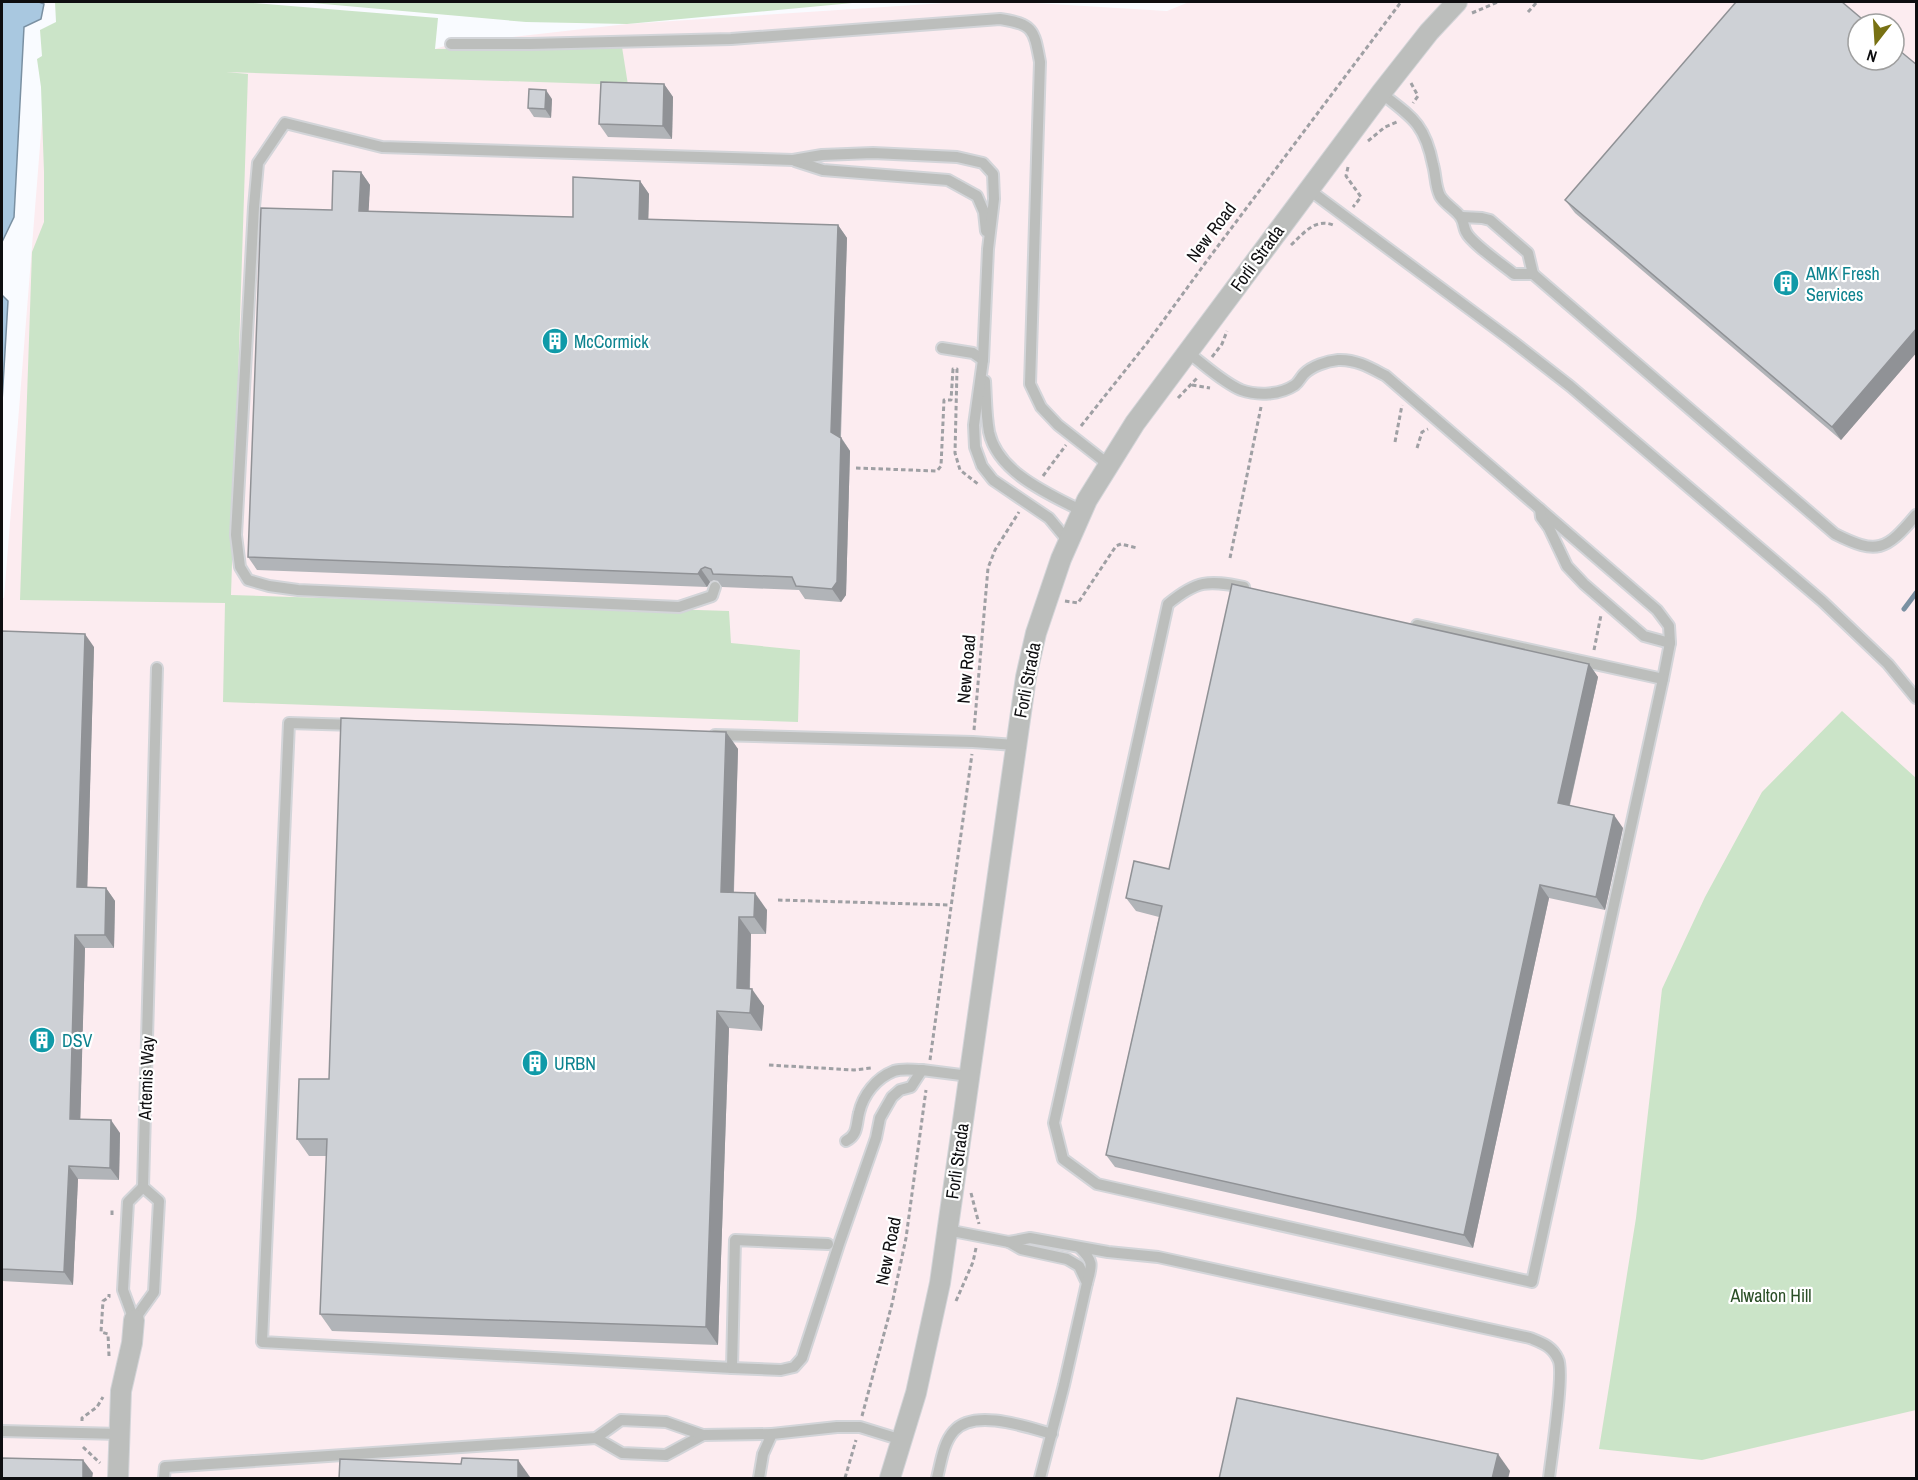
<svg xmlns="http://www.w3.org/2000/svg" width="1918" height="1480" font-family="'Archivo Narrow',sans-serif">
<style>
.industrial{fill:#fcecf0;fill-rule:evenodd}
.green{fill:#cbe4c8}
.water{fill:#a9c8e0;stroke:#7a90a2;stroke-width:1.5}
.lines{fill:none;stroke-linecap:round;stroke-linejoin:round}
.stream{stroke:#7a90a2;stroke-width:5}
.lane-casing{stroke:#d3d5d9;stroke-width:14}
.street-casing{stroke:#d3d5d9;stroke-width:22}
.path{stroke:#9fa0a4;stroke-width:3;stroke-dasharray:4.5 3;stroke-linecap:butt}
.lane{stroke:#bcbebc;stroke-width:10}
.street{stroke:#bcbebc;stroke-width:20}
.wall{fill:#b1b4b8}
.shaded-wall{fill:#909296}
.building{fill:#ced1d6;stroke:#909296;stroke-width:1.5}
.labels{text-anchor:middle;dominant-baseline:central;stroke-width:4.5;stroke-linejoin:round;paint-order:stroke}
.street-label{font-size:18px;fill:#0e0e10;stroke:#fff}
.culture-label{font-size:18px;fill:#0d838f;stroke:#fff;text-anchor:start}
.park-label{font-size:18px;fill:#2a4e26;stroke:#fff}
</style>
<rect width="100%" height="100%" fill="#f9fbff"/>
<path class="industrial" d="M960,2H1018L1167,11L1189,2H1916V1478H2V598H4L45,83L435,49L451,44L627,24ZM1858,24H1894V60H1858Z"/>
<g class="green">
<polygon points="55,2 242,2 438,18 435,49 622,47 628,85 226,72 248,74 231,595 729,611 731,643 800,650 798,722 223,702 225,603 20,600 32,252 44,222 44,172 41,87 37,59 42,56 40,30 56,22"/>
<polygon points="301,2 863,2 627,24 526,22"/>
<polygon points="1842,711 1916,778 1916,1410 1702,1460 1599,1449 1636,1218 1662,989 1705,897 1762,792"/>
</g>
<g class="water">
<polygon points="2,2 39,2 44,4 41,19 24,27 14,217 2,242"/>
<polygon points="2,295 8,301 2,402"/>
</g>
<g class="lines">
<polyline class="stream" points="1904,609 1916,593"/>
<defs>
<g id="lane">
<path d="M451,44H530L731,39L1000,19C1034,24 1034,30 1040,62L1030,384L1041,407L1058,425L1109,465"/>
<path d="M1381,93C1412,117 1425,124 1433,165C1436,175 1435,186 1440,196C1445,204 1453,208 1459,215C1464,220 1463,226 1466,232C1471,243 1503,265 1514,274H1533L1835,534C1877,555 1886,551 1916,515"/>
<polyline points="795,161 823,170 948,180 977,196 984,212 986,231"/>
<polyline points="1308,189 1511,340 1570,386 1822,601 1888,664 1916,698"/>
<polyline points="1462,217 1482,218 1490,220 1528,253 1533,274"/>
<polyline points="942,348 973,353 983,360"/>
<path d="M1187,352C1204,364 1222,382 1241,390C1258,396 1280,395 1295,385C1299,382 1301,377 1304,374C1312,366 1327,361 1338,360C1356,359 1371,368 1386,376L1657,610L1669,626L1670,643L1663,679L1532,1282L1097,1184L1063,1159L1054,1123L1168,604C1197,580 1208,580 1244,587"/>
<path d="M985,381C986,397 986,416 989,432C998,473 1049,494 1082,511"/>
<polyline points="1540,509 1541,517 1549,528 1567,566 1584,584 1644,636 1670,643"/>
<polyline points="715,587 712,596 679,607 298,590 269,586 248,580 240,567 236,535 254,207 258,163 285,123 382,147 793,160 822,155 873,153 957,157 983,163 993,174 994,199 988,249 983,360 974,425 975,447 982,466 993,480 1049,518 1068,541"/>
<polyline points="1417,625 1663,679"/>
<polyline points="355,725 289,723 262,1342 732,1368 735,1240 828,1244"/>
<polyline points="715,735 973,742 1015,745"/>
<path d="M846,1141C858,1135 856,1125 859,1113C863,1095 876,1078 894,1071C903,1068 913,1070 922,1070"/>
<polyline points="947,1230 1009,1242 1021,1249 1067,1259 1079,1266 1087,1283 1064,1385 1040,1478"/>
<path d="M1009,1242L1030,1238L1108,1252L1158,1257L1530,1338C1542,1343 1552,1346 1558,1359C1565,1371 1551,1459 1549,1478"/>
<path d="M1080,1248C1094,1262 1092,1265 1087,1283"/>
<polyline points="134,1320 123,1290 128,1202 143,1187 157,668"/>
<polyline points="134,1320 154,1292 159,1201 143,1187"/>
<polyline points="732,1368 781,1370 794,1367 802,1358 839,1244 876,1138 880,1118 892,1097 900,1090 911,1087 922,1070 969,1076"/>
<polyline points="2,1431 120,1434"/>
<polyline points="596,1438 622,1453 666,1455 703,1435"/>
<polyline points="164,1478 165,1467 596,1438 621,1420 666,1422 703,1435 772,1434"/>
<polyline points="759,1478 763,1454 772,1434 837,1427 860,1427 902,1440"/>
<path d="M937,1478C941,1463 943,1443 954,1431C974,1408 1027,1427 1052,1434"/>
</g>
<g id="street">
<polyline points="118,1478 121,1391 132,1343 134,1320"/>
<polyline points="890,1478 916,1393 940,1283 1026,677 1036,633 1061,559 1087,500 1135,423 1381,93 1429,32 1457,2"/>
</g>
</defs>
<use href="#lane" class="lane-casing"/>
<use href="#street" class="street-casing"/>
<g class="path">
<polyline points="1528,12 1537,2"/>
<polyline points="1472,13 1498,2"/>
<polyline points="1411,83 1418,96 1413,103"/>
<polyline points="1368,141 1385,127 1397,122"/>
<polyline points="1348,167 1346,176 1361,197 1353,207"/>
<path d="M1291,245C1304,233 1315,218 1333,225"/>
<polyline points="1212,357 1222,344 1227,331"/>
<polyline points="1192,385 1210,388"/>
<polyline points="1178,398 1198,377"/>
<polyline points="1081,426 1147,343 1206,262 1401,2"/>
<polyline points="1395,442 1402,405"/>
<polyline points="1417,448 1422,432 1428,429"/>
<polyline points="856,468 937,471 941,466 944,400 951,400 953,369 957,369 955,453 960,470 978,484"/>
<polyline points="1043,476 1066,445"/>
<polyline points="1230,558 1261,407"/>
<polyline points="1065,601 1078,603 1116,546 1121,544 1137,548"/>
<polyline points="1594,650 1601,615"/>
<polyline points="974,730 988,568 995,550 1019,512"/>
<polyline points="778,900 950,905"/>
<polyline points="930,1060 972,754"/>
<polyline points="769,1065 854,1070 871,1068"/>
<polyline points="971,1193 979,1224"/>
<polyline points="112,1215 112,1208"/>
<polyline points="956,1301 973,1262 976,1248"/>
<polyline points="109,1356 108,1334 101,1332 103,1301 109,1297 109,1294"/>
<polyline points="862,1416 892,1304 906,1238 926,1090"/>
<polyline points="82,1421 82,1418 97,1407 103,1397"/>
<polyline points="83,1447 100,1463"/>
<polyline points="845,1478 856,1440"/>
</g>
<use href="#lane" class="lane"/>
<use href="#street" class="street"/>
</g>
<g class="wall">
<polygon points="1917,65 1917,352 1841,440 1575,213 1565,200"/>
<polygon points="664,84 673,97 672,139 608,137 599,124"/>
<polygon points="552,99 551,118 534,117 528,108"/>
<polygon points="361,172 370,185 368,211 573,217 640,181 649,194 648,219 838,225 847,238 841,437 850,451 846,595 841,602 805,599 799,590 722,587 718,581 714,580 710,582 707,587 257,570 248,557 332,210"/>
<polygon points="2,631 94,647 87,887 106,888 115,901 114,948 85,948 80,1120 120,1133 119,1180 78,1179 73,1285 2,1281"/>
<polygon points="1589,664 1598,677 1570,805 1623,828 1605,910 1549,898 1473,1248 1115,1167 1106,1155 1159,917 1136,911 1126,898 1169,869"/>
<polygon points="726,732 738,749 734,892 767,910 766,934 751,934 750,989 764,1006 762,1031 729,1028 718,1345 332,1331 320,1314 327,1156 309,1156 297,1139 329,1079"/>
</g>
<g class="shaded-wall">
<polygon points="664,84 673,97 672,139 663,126"/>
<polygon points="546,90 552,99 551,118 545,109"/>
<polygon points="361,172 370,185 368,224 359,211"/>
<polygon points="640,181 649,194 648,232 639,219"/>
<polygon points="838,225 847,238 840,445 831,432"/>
<polygon points="1917,328 1917,352 1841,440 1832,427"/>
<polygon points="841,438 850,451 846,595 841,602 832,589"/>
<polygon points="701,569 710,582 707,587 698,574"/>
<polygon points="85,634 94,647 87,900 77,887"/>
<polygon points="1589,664 1598,677 1567,816 1558,803"/>
<polygon points="726,732 738,749 733,909 721,892"/>
<polygon points="1614,815 1623,828 1605,910 1596,897"/>
<polygon points="1540,885 1549,898 1473,1248 1464,1235"/>
<polygon points="106,888 115,901 114,948 105,935"/>
<polygon points="755,893 767,910 766,934 754,917"/>
<polygon points="739,917 751,934 749,1005 737,988"/>
<polygon points="75,935 85,948 80,1132 70,1119"/>
<polygon points="752,989 764,1006 762,1031 750,1013"/>
<polygon points="717,1011 729,1028 718,1345 706,1327"/>
<polygon points="111,1120 120,1133 119,1180 110,1168"/>
<polygon points="69,1166 78,1179 73,1285 64,1272"/>
<polygon points="1498,1454 1510,1471 1508,1479 1492,1479"/>
<polygon points="83,1460 93,1473 92,1479 83,1479"/>
<polygon points="518,1460 530,1477 530,1479 518,1479"/>
</g>
<g class="building">
<polygon points="1736,2 1842,2 1868,24 1858,24 1858,60 1894,60 1894,46 1917,65 1917,328 1832,427 1565,200"/>
<polygon points="601,82 664,84 663,126 599,124"/>
<polygon points="529,89 546,90 545,109 528,108"/>
<polygon points="333,171 361,172 359,211 573,217 573,177 640,181 639,219 838,225 831,432 841,438 837,582 832,589 796,586 792,577 713,574 711,569 705,567 701,569 698,574 248,557 261,208 332,210"/>
<polygon points="1232,584 1589,664 1558,803 1614,815 1596,897 1540,885 1464,1235 1106,1155 1162,906 1126,898 1134,861 1169,869"/>
<polygon points="2,631 85,634 77,887 106,888 105,935 75,935 70,1119 111,1120 110,1168 69,1166 64,1272 2,1269"/>
<polygon points="341,718 726,732 721,892 755,893 754,917 739,917 737,988 752,989 750,1013 717,1011 706,1327 320,1314 327,1139 297,1139 299,1079 329,1079"/>
<polygon points="1237,1398 1498,1454 1492,1479 1219,1479"/>
<polygon points="2,1458 83,1460 83,1479 2,1479"/>
<polygon points="462,1458 518,1460 518,1479 339,1479 340,1459 461,1464"/>
</g>
<defs>
<symbol id="building-disc" viewBox="-11 -11 22 22"><circle r="9.5" fill="#0f9aa8" stroke="#fff"/><path d="M-4-6H4V6H1V3H-1V6H-4ZM-2.5-4.3h1.7v1.8h-1.7ZM.8-4.3h1.7v1.8H.8ZM-2.5-1h1.7V.8h-1.7ZM.8-1h1.7V.8H.8Z" fill="#fff"/></symbol>
</defs>
<g fill-rule="evenodd">
<use href="#building-disc" x="1771" y="268" width="30" height="30"/>
<use href="#building-disc" x="540" y="326" width="30" height="30"/>
<use href="#building-disc" x="27" y="1025" width="30" height="30"/>
<use href="#building-disc" x="520" y="1048" width="30" height="30"/>
</g>
<g class="labels">
<g class="street-label">
<text transform="translate(1211 232) rotate(-53)">New Road</text>
<text transform="translate(1257 258) rotate(-54)">Forli Strada</text>
<text transform="translate(966 669) rotate(-85)">New Road</text>
<text transform="translate(1027 680) rotate(-79)">Forli Strada</text>
<text transform="translate(146 1078) rotate(-88)">Artemis Way</text>
<text transform="translate(957 1161) rotate(-82)">Forli Strada</text>
<text transform="translate(888 1251) rotate(-79)">New Road</text>
</g>
<g class="culture-label">
<text x="1806" y="273">AMK Fresh<tspan x="1806" dy="21">Services</tspan></text>
<text x="574" y="341">McCormick</text>
<text x="62" y="1040">DSV</text>
<text x="554" y="1063">URBN</text>
</g>
<g class="park-label">
<text x="1771" y="1295">Alwalton Hill</text>
</g>
</g>
<rect width="1918" height="1480" fill="none" stroke="#0e0e10" stroke-width="6"/>
<g transform="translate(1876 42) rotate(197)"><circle r="28" fill="#ffffff" stroke="#9f9f9f" stroke-width="1.5"/>
<path d="M0-4.5L10 22L0 15L-10 22Z" fill="#787113"/>
<text y="-9" font-size="16" font-weight="bold" text-anchor="middle" fill="#0e0e10">N</text>
</g>
</svg>
